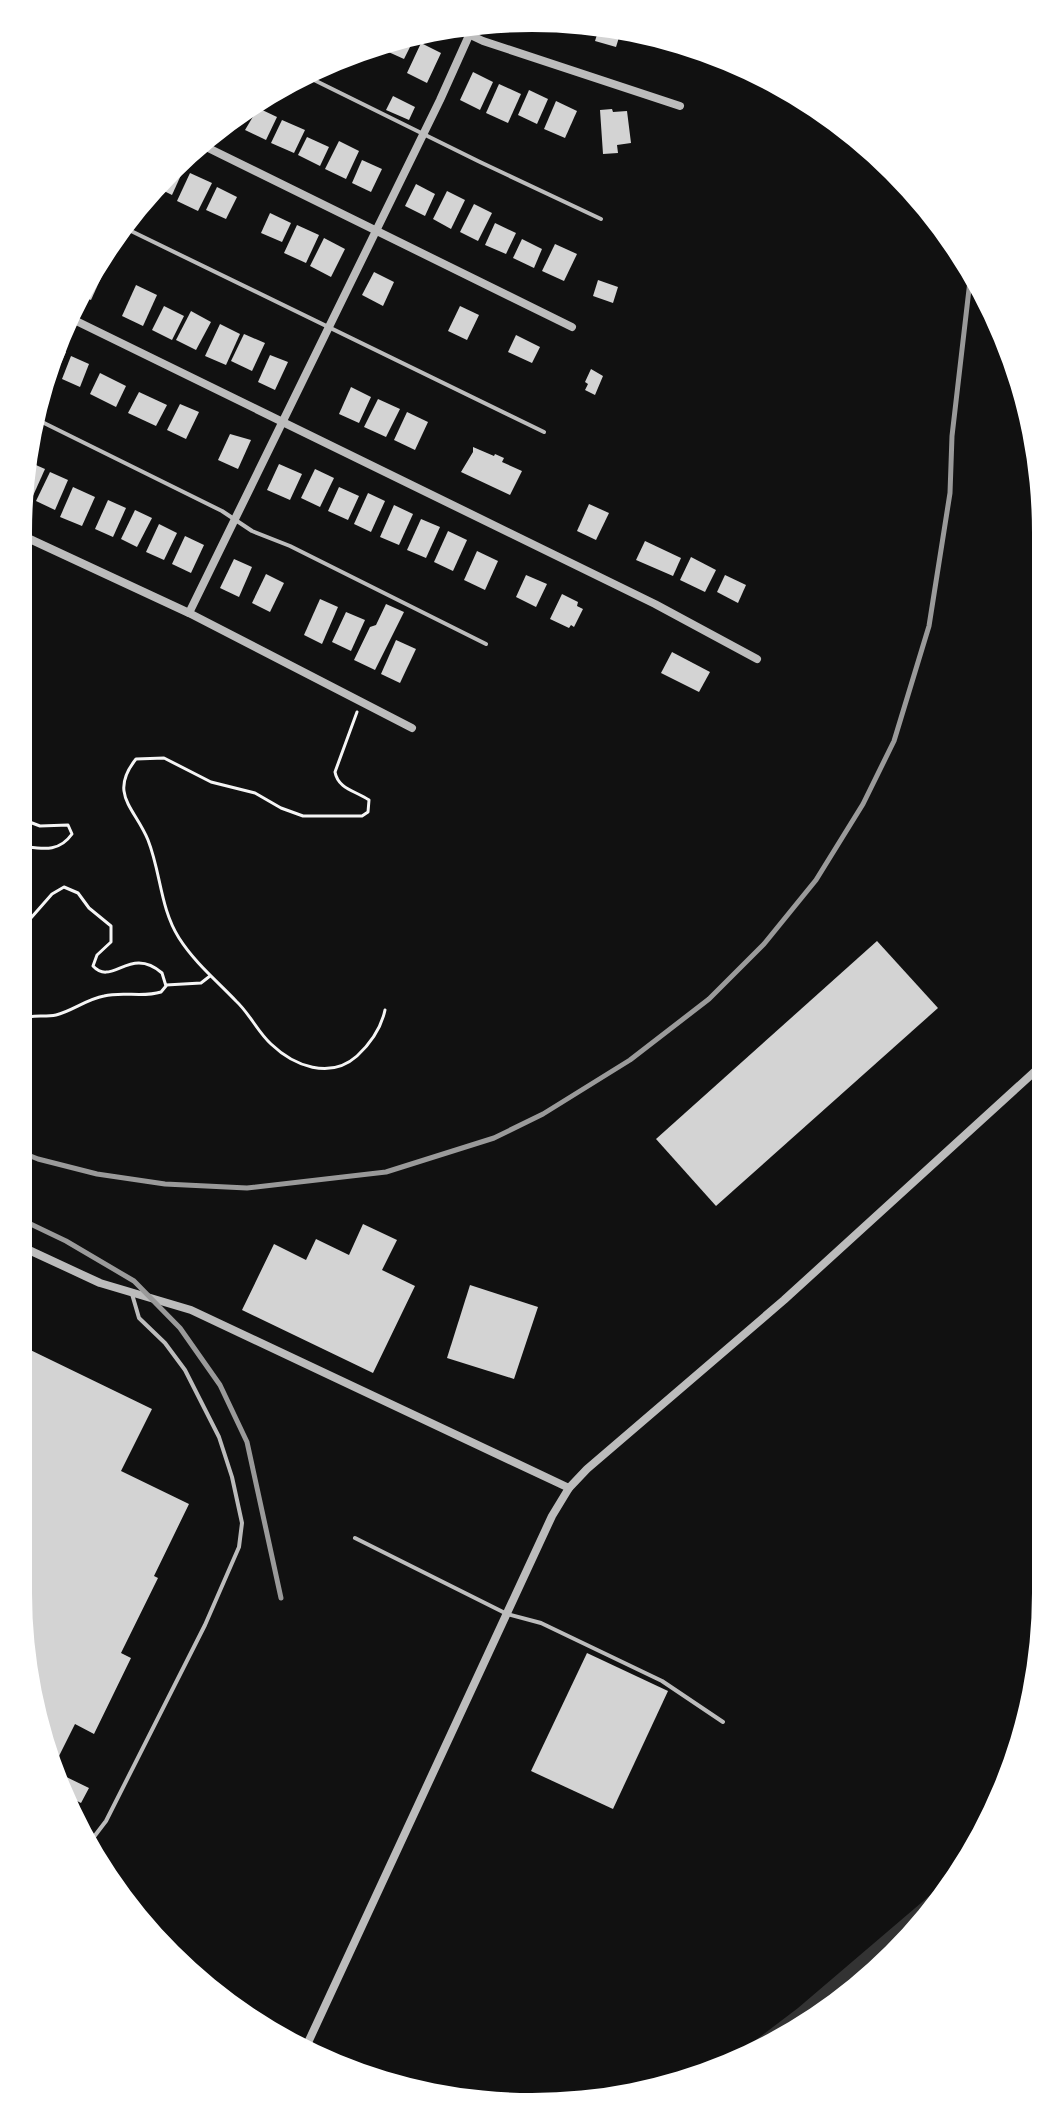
<svg xmlns="http://www.w3.org/2000/svg" width="1064" height="2125" font-family="Jost,sans-serif">
<style>
.water{fill:#333}
.building{fill:#d3d3d3}
.lines{fill:none;stroke-linecap:round;stroke-linejoin:round}
.path{stroke:#f5f5f5;stroke-width:3}
.service{stroke:#bcbcbc;stroke-width:4}
.minor{stroke:#bcbcbc;stroke-width:8}
.rail{stroke:#9a9a9a;stroke-width:5}
</style>
<rect width="100%" height="100%" fill="#111"/>
<polygon class="water" points="955,1874 896,1956 759,2054 723,2065 798,2008"/>
<g class="building">
<polygon points="599,28 620,34 616,47 595,41"/>
<polygon points="410,40 413,41 404,59 384,50 387,43"/>
<polygon points="421,43 441,53 427,83 407,73"/>
<polygon points="473,72 493,82 480,110 460,100"/>
<polygon points="499,84 521,94 508,123 486,113"/>
<polygon points="529,90 548,99 537,124 518,115"/>
<polygon points="393,96 415,107 409,120 386,110"/>
<polygon points="556,101 577,111 565,138 544,129"/>
<polygon points="258,108 277,117 266,140 245,130"/>
<polygon points="612,109 613,112 627,111 631,143 617,145 618,153 603,154 600,110"/>
<polygon points="282,120 305,130 294,153 271,143"/>
<polygon points="307,137 329,147 320,166 298,155"/>
<polygon points="339,141 359,151 346,179 325,169"/>
<polygon points="362,160 382,169 371,192 352,183"/>
<polygon points="181,162 186,164 172,195 160,189"/>
<polygon points="190,173 212,183 198,211 177,201"/>
<polygon points="416,184 435,194 425,216 405,206"/>
<polygon points="217,187 237,197 226,219 206,210"/>
<polygon points="447,191 465,200 451,229 433,219"/>
<polygon points="474,204 492,213 478,241 460,232"/>
<polygon points="270,213 291,223 282,242 261,233"/>
<polygon points="495,223 516,233 506,254 485,245"/>
<polygon points="297,225 319,235 306,263 284,253"/>
<polygon points="324,238 345,249 331,277 310,266"/>
<polygon points="522,239 542,249 534,268 513,258"/>
<polygon points="555,244 577,254 564,281 542,271"/>
<polygon points="100,267 105,269 91,300 78,295"/>
<polygon points="374,272 394,282 383,306 362,295"/>
<polygon points="598,280 618,287 613,303 593,296"/>
<polygon points="136,285 157,295 143,326 122,316"/>
<polygon points="164,306 184,316 172,340 152,330"/>
<polygon points="460,306 479,315 467,340 448,331"/>
<polygon points="191,311 211,322 196,350 176,340"/>
<polygon points="220,324 240,334 226,365 205,356"/>
<polygon points="244,334 265,343 252,371 231,361"/>
<polygon points="516,335 540,347 532,363 508,352"/>
<polygon points="59,349 66,352 52,383 50,383"/>
<polygon points="270,355 288,362 275,390 258,382"/>
<polygon points="71,356 89,364 80,387 62,379"/>
<polygon points="591,369 603,376 595,395 585,390 588,384 585,382"/>
<polygon points="100,373 126,386 116,407 90,394"/>
<polygon points="351,387 371,397 359,423 339,414"/>
<polygon points="139,392 167,405 156,426 128,413"/>
<polygon points="378,399 400,409 386,437 364,427"/>
<polygon points="180,404 199,412 186,439 167,430"/>
<polygon points="407,412 428,422 415,450 394,440"/>
<polygon points="230,434 251,440 238,469 218,460"/>
<polygon points="473,447 494,456 495,454 504,458 502,462 522,471 510,495 461,472 473,452"/>
<polygon points="29,462 45,469 32,498 21,493"/>
<polygon points="279,464 302,474 290,500 267,490"/>
<polygon points="315,469 334,478 320,507 301,498"/>
<polygon points="50,472 68,480 55,510 36,501"/>
<polygon points="73,487 95,497 82,526 60,517"/>
<polygon points="339,487 359,496 348,520 328,511"/>
<polygon points="368,493 385,501 371,532 354,524"/>
<polygon points="108,500 126,508 113,537 95,529"/>
<polygon points="589,504 609,513 596,540 577,531"/>
<polygon points="394,505 413,514 399,545 380,537"/>
<polygon points="135,510 152,518 137,547 121,539"/>
<polygon points="421,519 440,527 426,558 407,550"/>
<polygon points="159,524 177,533 164,560 146,552"/>
<polygon points="448,531 467,540 453,571 434,562"/>
<polygon points="185,536 204,545 191,573 172,564"/>
<polygon points="645,541 681,558 673,576 636,560"/>
<polygon points="477,551 498,561 485,590 464,580"/>
<polygon points="691,557 716,570 705,592 680,580"/>
<polygon points="234,559 252,567 239,597 220,588"/>
<polygon points="266,574 284,583 270,612 252,603"/>
<polygon points="526,575 547,584 536,607 516,597"/>
<polygon points="725,575 746,585 738,603 717,592"/>
<polygon points="562,594 578,602 577,606 583,609 574,627 571,625 569,628 550,619"/>
<polygon points="320,599 338,607 322,644 304,635"/>
<polygon points="386,604 404,612 375,670 354,660 370,627 376,625"/>
<polygon points="346,612 365,620 351,651 332,642"/>
<polygon points="396,640 416,649 400,683 381,674"/>
<polygon points="672,652 710,672 699,692 661,673"/>
<polygon points="877,941 938,1008 716,1206 656,1139"/>
<polygon points="363,1224 397,1240 382,1270 415,1286 373,1373 242,1310 274,1244 306,1260 316,1239 349,1255"/>
<polygon points="470,1285 538,1307 514,1379 447,1358"/>
<polygon points="18,1344 152,1409 121,1471 189,1504 154,1576 158,1578 121,1653 131,1658 94,1734 75,1724 52,1770 89,1788 81,1803 77,1801 72,1809 45,1759 18,1593"/>
<polygon points="587,1653 668,1691 613,1809 531,1771"/>
</g>
<g class="lines">
<g class="path">
<path d="M357,712L335,772C338,789 356,791 369,800L368,812L362,816H303L281,808L255,793L211,782L164,758L136,759C108,794 135,808 148,840C161,873 160,908 179,938C195,963 216,980 236,1001C250,1014 257,1031 271,1044C294,1066 330,1080 357,1056C371,1043 381,1029 385,1010"/>
<path d="M19,846C40,848 58,854 72,834L68,825L40,826L19,818"/>
<polyline points="166,985 201,983 210,976"/>
<path d="M19,1021C30,1013 43,1018 56,1015C72,1011 87,999 104,996C123,991 142,998 161,992L166,986L162,973C130,945 112,987 93,966L97,955L111,942V926L89,908L78,893L64,887L52,894L23,927L21,937L26,961L19,976"/>
</g>
<g class="service">
<polyline points="310,78 480,162 601,219"/>
<polyline points="129,230 544,432"/>
<polyline points="40,421 222,511 252,531 290,546 486,644"/>
<polyline points="355,1538 507,1614 541,1623 662,1681 723,1722"/>
<polyline points="90,1842 106,1821 205,1625 239,1547 242,1523 232,1477 219,1437 185,1370 165,1343 139,1318 132,1294"/>
</g>
<g class="minor">
<polyline points="464,32 483,41 680,106"/>
<polyline points="198,143 572,327"/>
<polyline points="68,317 655,604 757,659"/>
<polyline points="19,534 189,613 412,728"/>
<polyline points="189,613 440,100 471,31"/>
<polyline points="18,1245 100,1283 191,1310 569,1488"/>
<polyline points="305,2049 552,1516 569,1488 587,1469 784,1300 1043,1064"/>
</g>
<g class="rail">
<polyline points="18,1151 38,1159 97,1174 165,1184 247,1188 386,1172 494,1138 543,1114 630,1060 709,999 764,944 816,880 863,804 894,741 929,626 950,493 952,436 971,272"/>
<polyline points="18,1218 66,1241 134,1281 180,1328 220,1385 247,1442 281,1598"/>
</g>
</g>
<path d="M0 0H1064V2125H0ZM532 32H532A500 500 0 0 1 1032 532V1593A500 500 0 0 1 532 2093H532A500 500 0 0 1 32 1593V532A500 500 0 0 1 532 32Z" fill="#fff" fill-rule="evenodd"/>
</svg>
